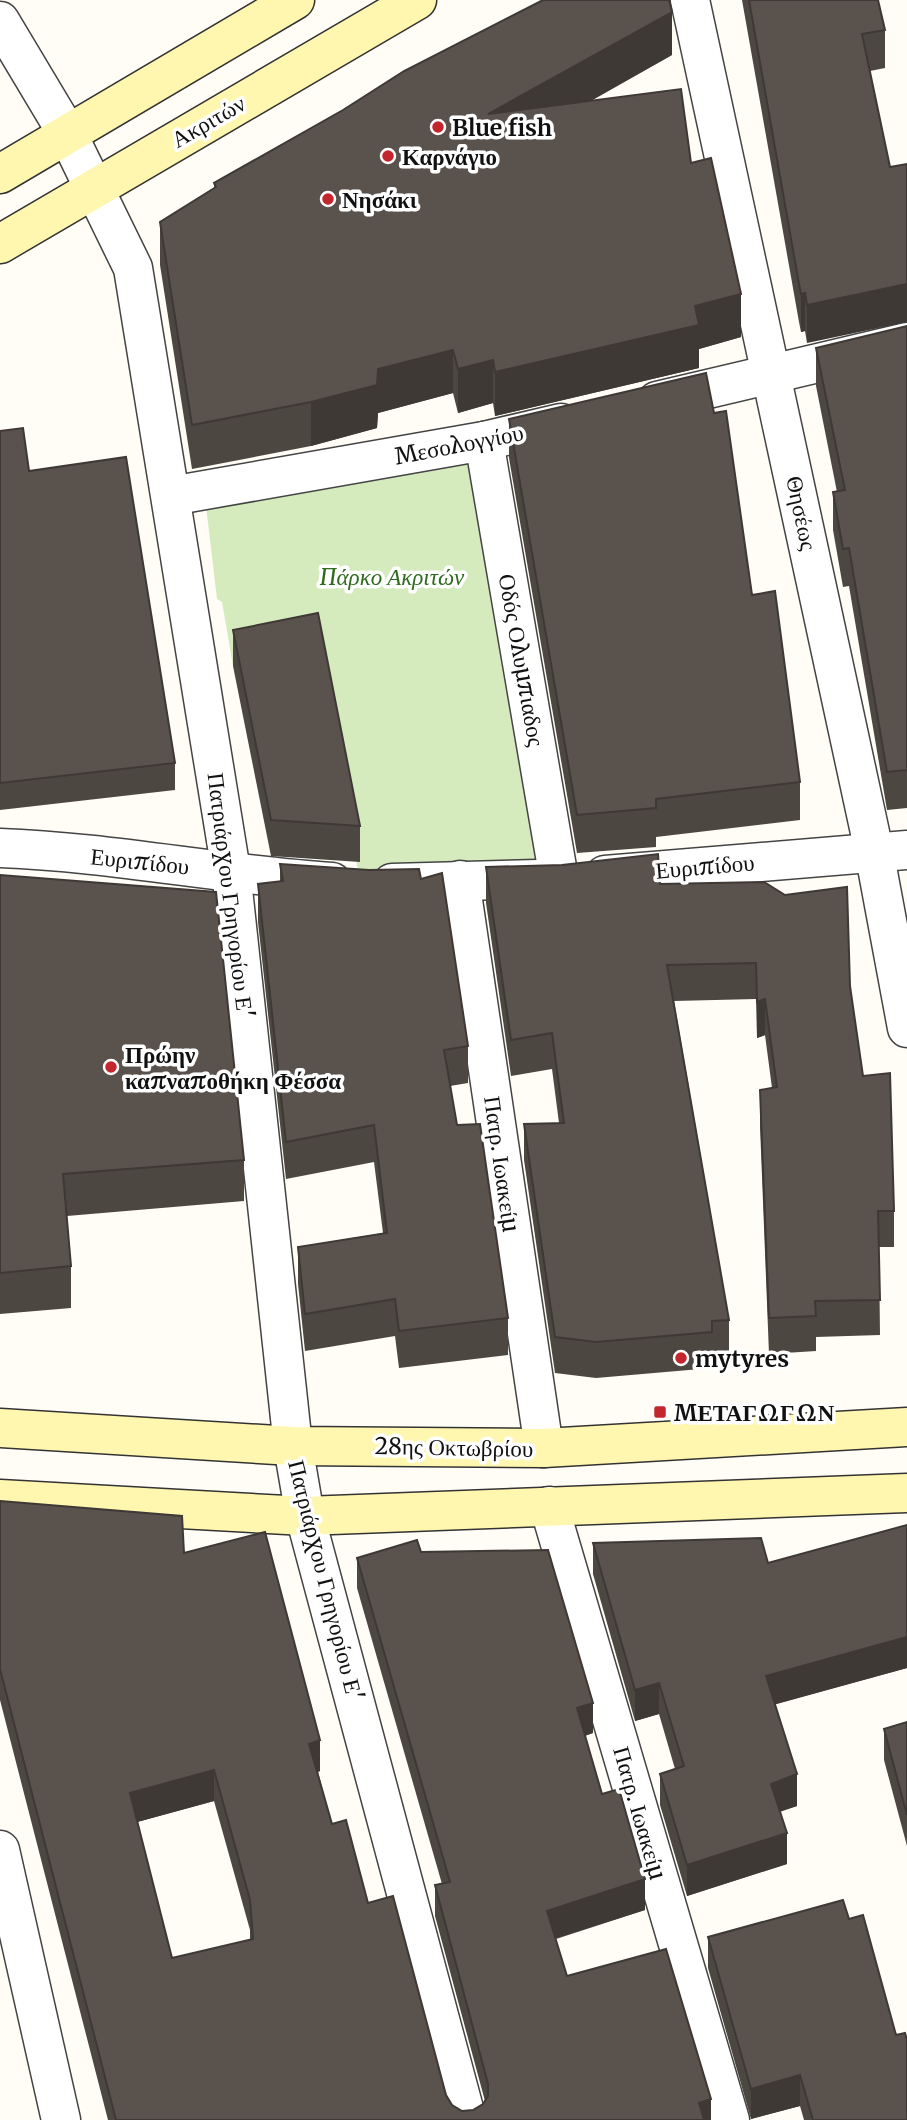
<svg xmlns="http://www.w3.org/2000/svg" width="907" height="2120" font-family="Merriweather,serif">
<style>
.green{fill:#d5ebbd}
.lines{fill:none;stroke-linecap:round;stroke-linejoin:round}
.minor-casing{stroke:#444;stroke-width:41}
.tertiary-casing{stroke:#444;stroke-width:41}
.secondary-casing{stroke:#333;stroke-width:41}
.minor{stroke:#fff;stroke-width:38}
.tertiary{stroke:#fff;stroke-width:38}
.secondary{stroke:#fff6b0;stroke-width:38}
.wall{fill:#4d4742;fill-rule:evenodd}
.shaded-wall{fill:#3f3936}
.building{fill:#5a524d;stroke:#3f3936;stroke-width:2;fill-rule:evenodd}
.poi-dot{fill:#c4262e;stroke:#fff;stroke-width:2.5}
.labels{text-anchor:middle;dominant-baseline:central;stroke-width:7;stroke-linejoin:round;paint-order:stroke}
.street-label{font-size:23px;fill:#111;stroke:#fff}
.poi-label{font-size:23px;font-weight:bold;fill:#111;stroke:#fff;text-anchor:start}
.park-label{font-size:23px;font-style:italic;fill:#2f6b1f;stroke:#fff}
</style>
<rect width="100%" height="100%" fill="#fffdf5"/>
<polygon class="green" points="476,458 548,871 359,877 321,649 233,666 222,602 217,599 206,506"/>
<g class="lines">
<defs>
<g id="minor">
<polyline points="690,0 874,851 907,1028"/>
<polyline points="0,21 67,133"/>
<polyline points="657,401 907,342"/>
<polyline points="484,441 559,879"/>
<polyline points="171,496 484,441 561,423"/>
<path d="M0,848C111,852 221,875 332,882"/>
<polyline points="605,875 907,850"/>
<polyline points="460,880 544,1448"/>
<polyline points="392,883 538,879"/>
<polyline points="549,1506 730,2120"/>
<polyline points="0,1850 61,2120"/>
</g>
<polyline id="tertiary" points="67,133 133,268 231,871 293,1446 305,1516 467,2120"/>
<g id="secondary">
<polyline points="0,174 295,0"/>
<polyline points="0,244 417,0"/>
<polyline points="0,1428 293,1446 544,1448 907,1427"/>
<polyline points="0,1499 305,1516 907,1493"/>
</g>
</defs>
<use href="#minor" class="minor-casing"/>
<use href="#tertiary" class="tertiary-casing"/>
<use href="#secondary" class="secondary-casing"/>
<use href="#minor" class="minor"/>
<use href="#tertiary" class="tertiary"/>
<use href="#secondary" class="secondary"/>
</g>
<g class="wall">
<polygon points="742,0 878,0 885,30 885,68 870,71 807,343 805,331 801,332 799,322"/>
<polygon points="672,55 591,101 691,163 741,337 699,349 699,368 495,416 493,403 458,413 453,393 378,413 377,428 311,446 192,469 160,265 160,222 214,188 214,183"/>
<polygon points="907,326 907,808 887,810 849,586 843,587 833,530 833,492 837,492 816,386 816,348"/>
<polygon points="714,413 752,595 800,782 800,820 656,837 656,847 577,853 509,458 509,419"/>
<polygon points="0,431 29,471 175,763 175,790 0,810"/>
<polygon points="233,630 360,826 360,862 271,856 233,666"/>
<polygon points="280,864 421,879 468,1046 468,1083 450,1086 457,1125 508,1318 508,1355 399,1368 395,1336 305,1351 298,1284 298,1247 383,1233 374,1162 286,1179 258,922 258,884 280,882"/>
<polygon points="486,867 660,884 850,986 863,1076 894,1211 894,1247 879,1247 880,1335 816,1337 816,1351 769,1354 760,1126 760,1090 772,1088 765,1035 757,1038 756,999 674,1001 729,1320 729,1356 712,1357 712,1368 596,1378 555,1373 524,1160 524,1124 559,1123 552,1069 511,1076 486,903"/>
<polygon points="0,875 244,1160 244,1201 67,1216 71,1266 71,1308 0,1314"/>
<path d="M0,1501L184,1553L320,1771L318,1772L332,1824L368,1903L446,2095L452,2105L462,2111L473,2110L483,2104L485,2101L435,1916V1885L442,1884L357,1588V1558L421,1552L593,1733L585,1736L602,1794L645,1910L556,1939L567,1976L711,2120H108L0,1700ZM214,1801L250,1930V1940L172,1958L137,1822Z"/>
<polygon points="907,1525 907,1668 775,1704 797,1806 780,1811 787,1864 687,1896 660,1805 660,1774 675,1769 659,1714 635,1721 593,1574 593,1543 768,1563"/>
<polygon points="907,1722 907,1846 884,1760 884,1729"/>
<polygon points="849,1919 896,2035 907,2120 804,2120 800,2106 751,2119 708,1968 708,1937"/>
</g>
<g class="shaded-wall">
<polygon points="672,12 672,55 488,158 488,114"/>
<polygon points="907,284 907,322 807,343 807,305"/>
<polygon points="805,293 805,331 801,332 801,294"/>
<polygon points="741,294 741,337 699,349 699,368 495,416 495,372 695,306"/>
<polygon points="453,350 453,393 378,413 377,428 311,446 311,402 378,369"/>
<polygon points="493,360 493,403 458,413 458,369"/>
<polygon points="765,999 765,1035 757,1038 757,1002"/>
<polygon points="907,1637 907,1668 766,1707 766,1676"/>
<polygon points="659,1683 659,1714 635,1721 635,1690"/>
<polygon points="593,1703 593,1733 577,1738 577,1708"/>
<polygon points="320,1740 320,1771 309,1774 309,1744"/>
<polygon points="214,1770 214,1801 130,1824 130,1793"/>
<polygon points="797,1774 797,1806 771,1815 771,1784"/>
<polygon points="787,1833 787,1864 687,1896 687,1865"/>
<polygon points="645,1879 645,1910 547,1941 547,1911"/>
<polygon points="800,2075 800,2106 751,2119 751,2089"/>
<polygon points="711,2099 711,2120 699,2120 699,2103"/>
</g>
<g class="building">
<polygon points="543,0 669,0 672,12 488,114 681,89 691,163 711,158 741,294 695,306 699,325 495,372 493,360 458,369 453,350 378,369 377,385 311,402 192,425 160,222 216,187 214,183 343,110 404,71"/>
<polygon points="749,0 878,0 885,30 862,34 890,167 907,164 907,284 807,305 805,293 801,294 799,284"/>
<polygon points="907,326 907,770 887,772 849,548 843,549 833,492 845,490 816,348"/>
<polygon points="706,373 714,413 726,411 752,595 775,591 800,782 656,799 656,808 577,815 509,419"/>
<polygon points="23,428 29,471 126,457 175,763 0,783 0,431"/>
<polygon points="318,613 360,826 271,820 233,630"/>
<polygon points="658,854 660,884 764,882 785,895 847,887 850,986 863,1076 890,1073 894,1211 878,1211 880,1300 815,1301 816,1316 769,1318 760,1090 777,1087 765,999 757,1002 756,963 667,965 729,1320 712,1321 712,1332 596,1342 555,1337 524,1124 564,1123 552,1033 511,1040 486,867 562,865"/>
<polygon points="280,864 369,870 419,869 421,879 442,873 468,1046 444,1050 457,1125 480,1124 508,1318 399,1331 395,1299 305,1314 298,1247 387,1233 374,1125 286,1142 258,884 283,881"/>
<polygon points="0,875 216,892 244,1160 63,1174 71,1266 0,1273"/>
<path d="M0,1501L182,1516L184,1553L265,1532L320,1740L309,1744L332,1824L346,1820L368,1903L393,1896L446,2095L452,2105L462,2111L473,2110L483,2104L488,2096V2084L435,1885L450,1882L357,1558L417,1540L421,1552L548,1550L593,1703L577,1708L602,1794L619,1789L645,1879L547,1911L567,1976L666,1949L711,2099L699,2103L704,2120H116L0,1669ZM214,1770L250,1900L253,1939L172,1958L130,1793Z"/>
<polygon points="907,1525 907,1637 766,1676 797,1774 771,1784 787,1833 687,1865 660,1774 684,1766 659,1683 635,1690 593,1543 761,1538 768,1563"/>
<polygon points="907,1722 907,1815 884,1729"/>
<polygon points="843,1900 849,1919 863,1915 896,2035 905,2033 907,2040 907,2120 813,2120 800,2075 751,2089 708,1937"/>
</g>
<g class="poi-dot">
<circle cx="438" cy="127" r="7"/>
<circle cx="388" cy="156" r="7"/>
<circle cx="328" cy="199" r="7"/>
<circle cx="111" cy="1067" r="7"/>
<circle cx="681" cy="1358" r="7"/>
<rect x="653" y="1405" width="14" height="14" rx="3.5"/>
</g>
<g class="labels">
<g class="street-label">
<text transform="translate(208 121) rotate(-30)">Ακριτών</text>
<text transform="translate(459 444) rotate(-11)">Μεσολογγίου</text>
<text transform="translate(802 513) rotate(78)">Θησέως</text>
<text transform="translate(522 660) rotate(80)">Οδός Ολυμπιαδος</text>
<text transform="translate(140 861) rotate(6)">Ευριπίδου</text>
<text transform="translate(705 866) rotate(-5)">Ευριπίδου</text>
<text transform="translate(231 895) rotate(83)">Πατριάρχου Γρηγορίου Ε'</text>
<text transform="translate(502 1164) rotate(82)">Πατρ. Ιωακείμ</text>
<text transform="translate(454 1447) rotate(1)">28ης Οκτωβρίου</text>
<text transform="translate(326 1580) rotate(76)">Πατριάρχου Γρηγορίου Ε'</text>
<text transform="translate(640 1813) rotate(74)">Πατρ. Ιωακείμ</text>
</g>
<g class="poi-label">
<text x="452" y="127">Blue fish</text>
<text x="402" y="156">Καρνάγιο</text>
<text x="342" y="199">Νησάκι</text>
<text x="125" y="1054">Πρώην<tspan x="125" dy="26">καπναποθήκη Φέσσα</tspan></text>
<text x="695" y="1358">mytyres</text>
<text x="674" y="1412">ΜΕΤΑΓΩΓΩΝ</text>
</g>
<g class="park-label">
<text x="392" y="576">Πάρκο Ακριτών</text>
</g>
</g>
</svg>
